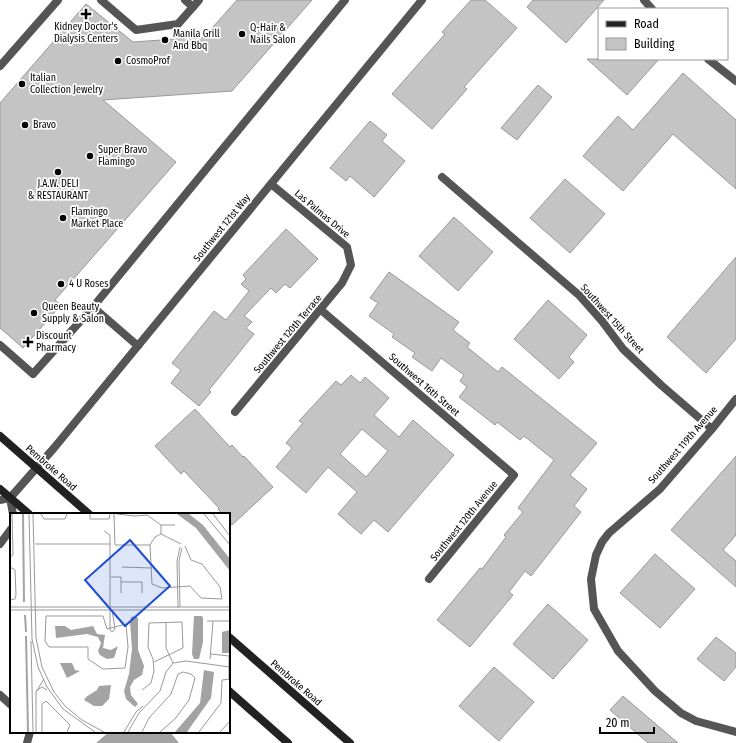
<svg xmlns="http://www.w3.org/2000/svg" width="736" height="743" font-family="'Fira Sans Condensed',sans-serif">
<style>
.water{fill:#a3a3a3}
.building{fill:#c4c4c4;stroke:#999;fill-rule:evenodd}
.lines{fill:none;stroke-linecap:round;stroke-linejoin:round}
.lane{stroke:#555;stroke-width:8}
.street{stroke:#555;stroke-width:8}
.secondary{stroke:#222;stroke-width:8}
.poi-dot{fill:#000;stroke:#fff;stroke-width:1.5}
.labels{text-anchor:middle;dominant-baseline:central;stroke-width:3.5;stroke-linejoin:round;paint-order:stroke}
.poi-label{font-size:10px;fill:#000;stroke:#fff;text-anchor:start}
.street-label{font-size:10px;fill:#000;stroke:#fff}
.inset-river{fill:none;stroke:#a3a3a3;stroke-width:2}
.inset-road{fill:none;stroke:#999;stroke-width:1}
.view{fill:#1d4ed8;fill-opacity:0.15;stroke:#1d4ed8;stroke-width:2}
.inset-edge{fill:none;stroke:#000;stroke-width:2}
</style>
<rect width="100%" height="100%" fill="#fff"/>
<polygon class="water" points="109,732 170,732 179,743 96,743"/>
<g class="building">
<polygon points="237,0 312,0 232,91 103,100 176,162 55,300 61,305 23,348 0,328 0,103 86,4 133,42 204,37"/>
<polygon points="471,0 485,0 517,28 464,87 467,89 432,129 392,94 445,34 442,32"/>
<polygon points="533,0 604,0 566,43 527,7"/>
<polygon points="587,59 659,59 627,95"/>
<polygon points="683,73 736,120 736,189 673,134 623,191 583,156 618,116 633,130"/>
<polygon points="538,85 552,97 517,140 501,128"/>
<polygon points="370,121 387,135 382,141 405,161 374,197 350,176 346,181 330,168"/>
<polygon points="565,179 605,214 570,253 530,218"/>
<polygon points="454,217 493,252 458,291 419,256"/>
<polygon points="286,229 318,259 290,288 285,284 276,293 271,288 244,316 252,322 246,328 254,334 209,390 211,392 199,406 171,383 181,370 172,363 214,311 226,320 249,291 241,284 246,279 243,275"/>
<polygon points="736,257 736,339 706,373 667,337"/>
<polygon points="389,272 459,322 453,330 470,343 467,347 498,372 502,367 597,443 570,475 587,489 574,506 581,512 531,576 525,571 509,592 513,595 470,647 437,620 480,568 482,569 506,537 504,535 523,512 518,508 554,460 524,436 520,440 497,422 495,425 459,397 467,387 460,381 464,375 441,358 432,371 412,357 415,353 392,337 394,334 369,316 378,303 370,298"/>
<polygon points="548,300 587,335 569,357 574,362 559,379 514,339"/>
<path d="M351,375L360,383L365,377L389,398L374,415L399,437L413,420L454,455L388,532L374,520L361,534L338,514L357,492L328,467L306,493L276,467L292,448L286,443L303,423L299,421L336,381L341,385ZM362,429L388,451L366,477L340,454Z"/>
<polygon points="195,409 230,447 232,445 243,457 244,456 273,487 232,525 229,521 229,514 222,514 218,509 219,508 184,471 181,474 155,446"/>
<polygon points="736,456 736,535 723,550 736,561 736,587 671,530"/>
<polygon points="655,554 695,589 660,628 620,593"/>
<polygon points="548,604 588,640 553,679 513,644"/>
<polygon points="716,637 736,653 736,667 724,681 697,659"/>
<polygon points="494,667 534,702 499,741 459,706"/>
<polygon points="623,696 678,743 648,743 610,710"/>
</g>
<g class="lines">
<g class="lane">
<polyline points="101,0 136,30 178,24 199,0"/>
<polyline points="185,0 193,7"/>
<polyline points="0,66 58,0"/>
<polyline points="93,307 138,346"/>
<polyline points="0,345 33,374 93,307 345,0"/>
</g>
<g class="street">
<polyline points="644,0 652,9"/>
<polyline points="708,59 736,81"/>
<polyline points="442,177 580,296 602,321 623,349 661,385 712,429"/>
<polyline points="321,310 514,475 429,579"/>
<polyline points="736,399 712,429 660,489 609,533 602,542 596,555 591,579 594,609 618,651 655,691 681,713 696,721 736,732"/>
<polyline points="235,412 342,283 351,265 347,247 271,184"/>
<polyline points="10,498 13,514"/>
<polyline points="0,500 10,498 54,448 422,0"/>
<polyline points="0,544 11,529"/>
<polyline points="0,695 11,705"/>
<polyline points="27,743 30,732"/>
</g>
<g class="secondary">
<polyline points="0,436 89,514"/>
<polyline points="0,489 29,514"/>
<polyline points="229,637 350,743"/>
<polyline points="229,691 288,743"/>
</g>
</g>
<g class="poi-dot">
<path d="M84 8h4v4h4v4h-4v4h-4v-4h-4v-4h4z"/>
<circle cx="242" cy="34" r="4"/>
<circle cx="165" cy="40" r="4"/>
<circle cx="118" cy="61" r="4"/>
<circle cx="22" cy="84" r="4"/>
<circle cx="25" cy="125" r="4"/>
<circle cx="90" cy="156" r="4"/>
<circle cx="58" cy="172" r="4"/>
<circle cx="63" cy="218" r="4"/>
<circle cx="61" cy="284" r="4"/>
<circle cx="34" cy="313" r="4"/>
<path d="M26 336h4v4h4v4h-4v4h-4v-4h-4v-4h4z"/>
</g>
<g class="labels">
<g class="poi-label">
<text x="86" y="27" text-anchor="middle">Kidney Doctor's<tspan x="86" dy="12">Dialysis Centers</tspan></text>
<text x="250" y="28">Q-Hair &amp;<tspan x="250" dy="12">Nails Salon</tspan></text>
<text x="173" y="34">Manila Grill<tspan x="173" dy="12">And Bbq</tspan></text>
<text x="126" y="61">CosmoProf</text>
<text x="30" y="78">Italian<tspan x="30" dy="12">Collection Jewelry</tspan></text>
<text x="33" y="125">Bravo</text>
<text x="98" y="150">Super Bravo<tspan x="98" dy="12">Flamingo</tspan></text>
<text x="58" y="184" text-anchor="middle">J.A.W. DELI<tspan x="58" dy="12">&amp; RESTAURANT</tspan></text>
<text x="71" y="212">Flamingo<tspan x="71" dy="12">Market Place</tspan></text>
<text x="69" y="284">4 U Roses</text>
<text x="42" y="307">Queen Beauty<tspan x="42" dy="12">Supply &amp; Salon</tspan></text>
<text x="36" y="336">Discount<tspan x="36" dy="12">Pharmacy</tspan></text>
</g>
<g class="street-label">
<text transform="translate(322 214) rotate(40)">Las Palmas Drive</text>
<text transform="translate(222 228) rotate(-51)">Southwest 121st Way</text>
<text transform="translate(612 319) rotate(48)">Southwest 15th Street</text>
<text transform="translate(288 334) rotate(-50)">Southwest 120th Terrace</text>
<text transform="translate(424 385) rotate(41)">Southwest 16th Street</text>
<text transform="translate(683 445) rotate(-49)">Southwest 119th Avenue</text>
<text transform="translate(51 468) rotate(41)">Pembroke Road</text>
<text transform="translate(464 521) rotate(-51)">Southwest 120th Avenue</text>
<text transform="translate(296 683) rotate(41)">Pembroke Road</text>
</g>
</g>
<g transform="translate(10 513)">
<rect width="220" height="220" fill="#fff"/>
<path d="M167,1H179L193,12L220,46V58L186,15ZM125,103L128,105V137L134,153L132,162L124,167L120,174L121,182L128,191L125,194L116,186L114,178L119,161L122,136L120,109L121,104ZM184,103H192L193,105V129L189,146H184L182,141ZM45,113H55L61,117L83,113L87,121L95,122L93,135L101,137L108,133L104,145L97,146L90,142L88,138L91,130L88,124L77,121L46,125ZM220,117V140H212V119ZM50,150H62L65,157L70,158L57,165ZM194,157L204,159L201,185L177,219H165L190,190ZM101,172L99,186L92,193H84L74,187L76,184L87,177L89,173Z" fill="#a3a3a3"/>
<path class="inset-river" d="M13,1L14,89M15,102L16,119M16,123L18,219"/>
<path class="inset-road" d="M19,1L22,126L28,154L37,174L53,196L85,219M23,1L26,125L32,154L44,179L55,193L72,207L94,219M31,1L34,6H55L57,1M80,1V6H99L100,1M104,1L105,32H140M107,1L125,3L137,2L151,12H165M194,1L220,32M203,1L220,23M151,12V21L145,24L140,32L142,71L152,75L180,73L191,85L212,86L210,74L192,51L181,47L175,33M94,18L100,22V117L102,119L105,116L102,97M151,21L171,31M25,31H100M0,44L3,42L2,1M0,54L5,57L6,82L5,86L0,87M112,54L142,55M101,64H111V80M111,69H132V80M0,94H220M170,94L169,48L172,35M168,95L167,48L170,34M0,97H220M36,103H93L97,116L116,111L118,134L115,155L93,156L78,146V134H39L35,128ZM197,108H220M156,109V135L163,150M21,128L23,219M201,141L219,143M200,146L203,108M219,166V143M132,177L141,170L144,158L143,146L138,134L139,110L172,109L173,135L144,149M26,178L32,174L37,177M26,219V179L34,166M32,219V191L36,188L60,212L57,219M114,219L126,199L133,193M118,219L129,200L150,178L156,159L163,150L176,148L220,154M132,219L139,205L161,181L168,161L173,159L181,161L185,165L179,187L165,206L150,219M189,219L211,190L212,167L220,166M210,219L220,208"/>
<path class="view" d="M120,27L160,73L115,113L75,67Z"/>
<rect width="220" height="220" class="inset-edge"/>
</g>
<rect x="598" y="8" width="130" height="52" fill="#ffffff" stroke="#999999"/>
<rect x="606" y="21" width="20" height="6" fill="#222222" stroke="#999999"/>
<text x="634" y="28" font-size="12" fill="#000000">Road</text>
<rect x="606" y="38" width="20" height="12" fill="#c4c4c4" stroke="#999999"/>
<text x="634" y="48" font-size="12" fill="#000000">Building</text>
<path d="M600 727v6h54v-6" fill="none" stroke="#000000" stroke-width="2"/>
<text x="606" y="727" font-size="12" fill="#000000" stroke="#ffffff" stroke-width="3" paint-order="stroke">20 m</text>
</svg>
